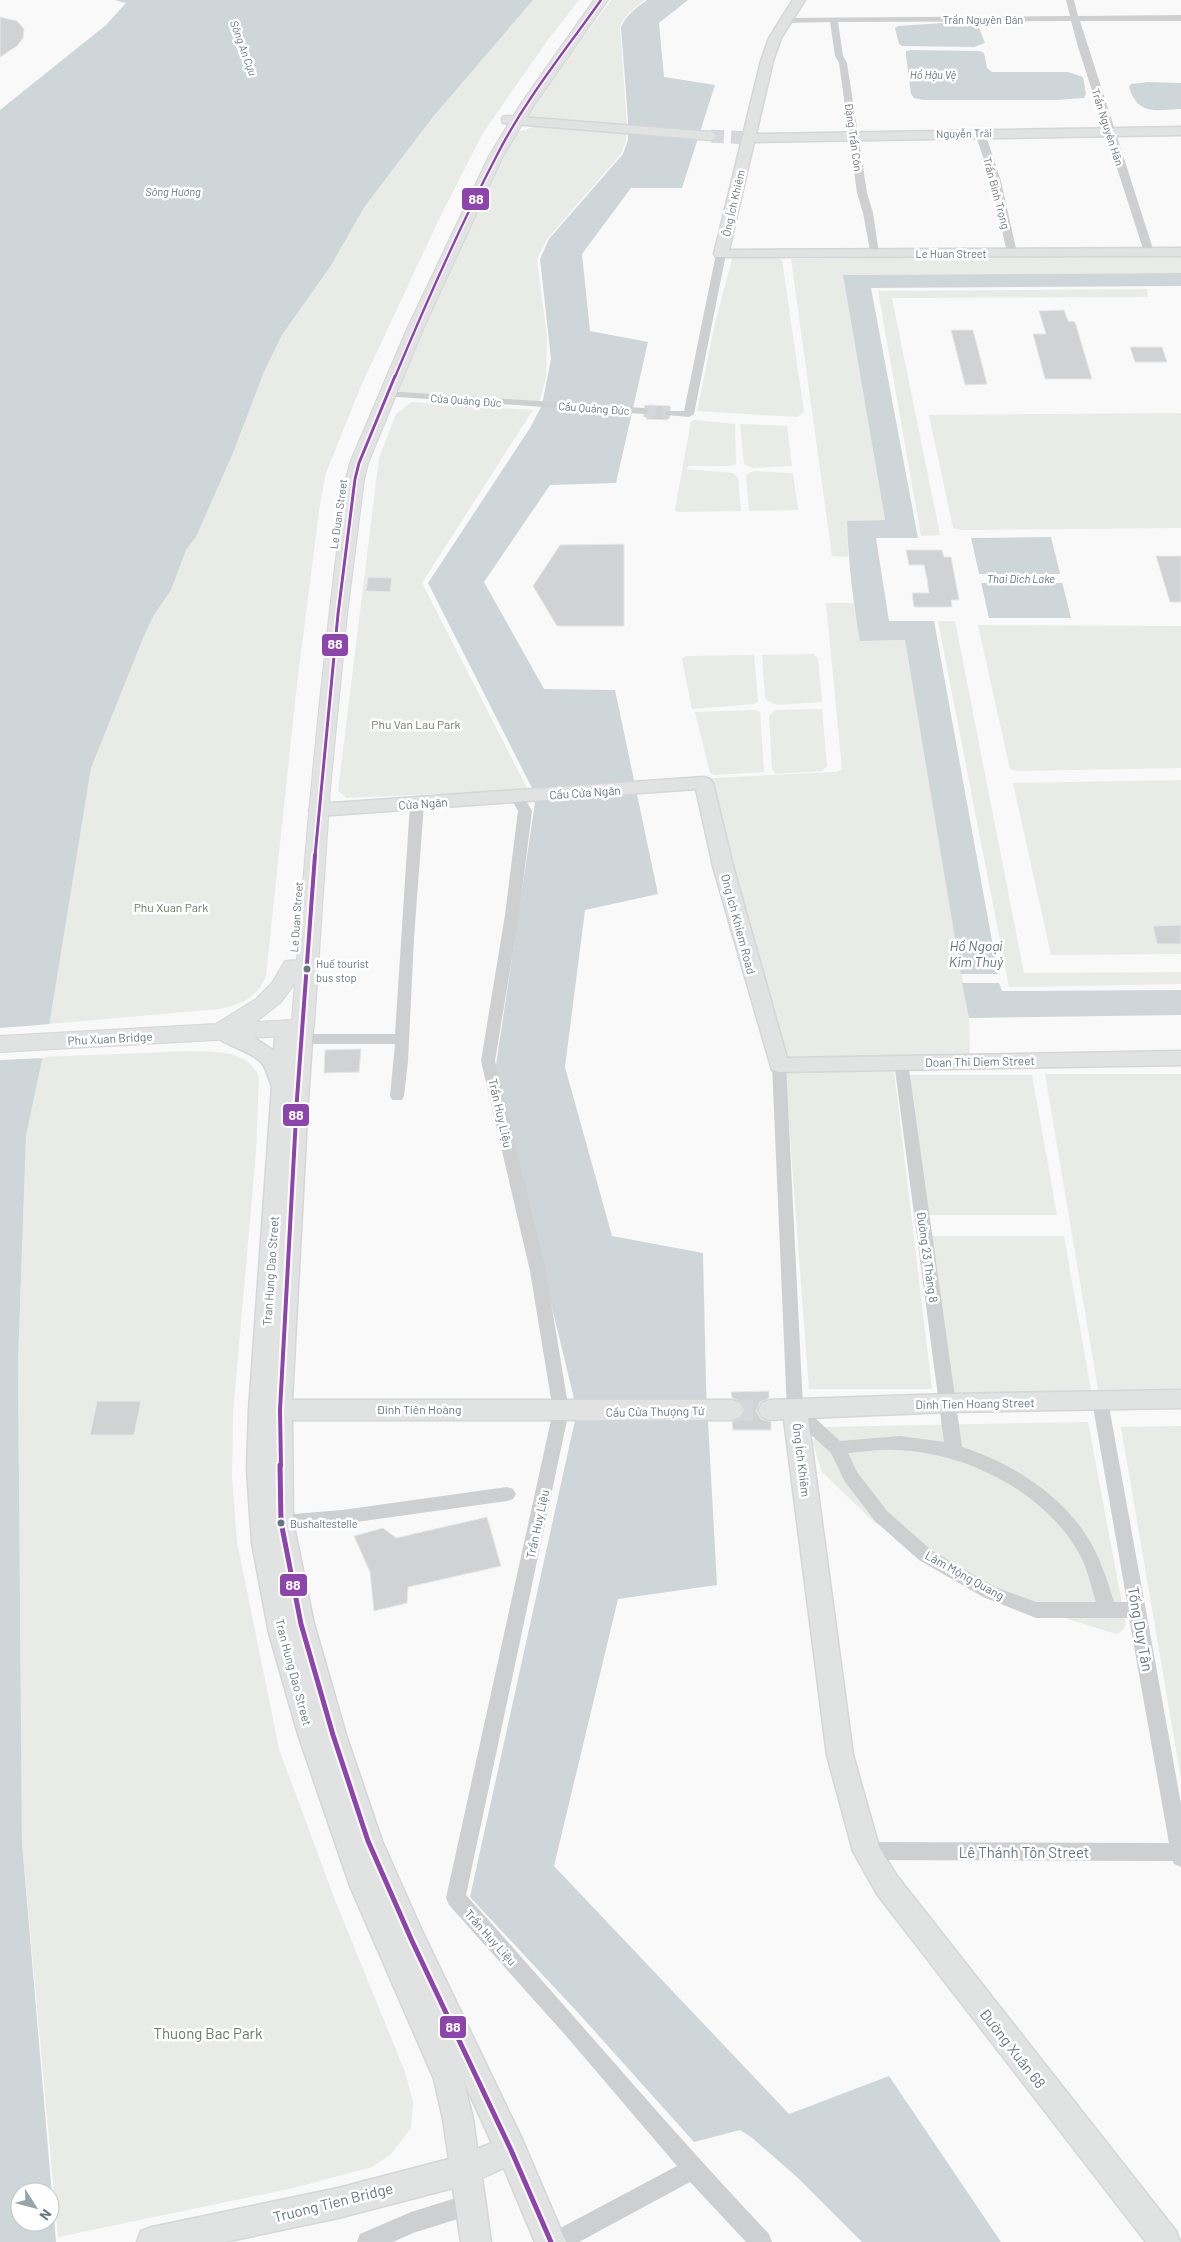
<svg xmlns="http://www.w3.org/2000/svg" width="1181" height="2242" font-family="Barlow,sans-serif">
<style>
.green{fill:#e8ebe6}
.water{fill:#ced6d9;fill-rule:evenodd}
.pier{fill:#f9f9f9}
.building{fill:#d0d2d3;stroke:#e8e8e8}
.lines{fill:none;stroke-linecap:round;stroke-linejoin:round}
.street-tunnel{stroke:#d4d8dc;stroke-width:12;stroke-dasharray:12 6;stroke-linecap:butt}
.secondary-tunnel-far1{stroke:#d4d8dc;stroke-width:13;stroke-dasharray:13 7;stroke-linecap:butt}
.secondary-tunnel{stroke:#d4d8dc;stroke-width:21;stroke-dasharray:21 11;stroke-linecap:butt}
.secondary-casing{stroke:#d5d6d7;stroke-width:3}
.primary-casing{stroke:#d5d6d7;stroke-width:2}
.street{fill:#cecfd0;fill-rule:evenodd}
.secondary{fill:#e1e2e2;fill-rule:evenodd}
.primary{fill:#e1e2e2;fill-rule:evenodd}
.bus-1-far3-casing{stroke:#fff;stroke-width:5}
.bus-1-far2-casing{stroke:#fff;stroke-width:6}
.bus-1-far1-casing{stroke:#fff;stroke-width:8}
.bus-1-casing{stroke:#fff;stroke-width:9}
.bus-1-far3{stroke:#8e44ad;stroke-width:2.5}
.bus-1-far2{stroke:#8e44ad;stroke-width:3}
.bus-1-far1{stroke:#8e44ad;stroke-width:4}
.bus-1{stroke:#8e44ad;stroke-width:5}
.bus-dot{fill:#657683;stroke:#fff;stroke-width:2}
.labels{text-anchor:middle;dominant-baseline:central;stroke-width:5;stroke-linejoin:round;paint-order:stroke}
.far-street-label{font-size:11px;fill:#657683;stroke:#fff}
.far-water-label{font-size:11px;font-style:italic;fill:#60757c;stroke:#fff}
.bus-label{font-size:11px;fill:#657683;stroke:#fff;text-anchor:start}
.park-label{font-size:12px;fill:#687a64;stroke:#fff}
.street-label{font-size:12px;fill:#657683;stroke:#fff}
.water-label{font-size:14px;font-style:italic;fill:#60757c;stroke:#fff}
.near-street-label{font-size:15px;fill:#657683;stroke:#fff}
.near-park-label{font-size:15px;fill:#687a64;stroke:#fff}
.line-badge{stroke:#fff;stroke-width:2}
.badge-label{font-size:14px;text-anchor:middle;font-weight:bold;fill:#fff}
</style>
<rect width="100%" height="100%" fill="#f9f9f9"/>
<g class="green">
<path d="M533,0H579L547,41L483,133L441,215L361,386L326,473L320,504L297,684L266,975C259,997 241,1005 219,1009L49,1024L91,768L144,636L154,615L171,590L186,550L196,537L233,453L264,372L282,335L330,267L365,206L433,117Z"/>
<path d="M611,0H645C634,8 625,14 620,27L627,127L537,121L529,117L528,112Z"/>
<polygon points="540,125 626,133 626,140 621,154 547,239 537,259 547,338 546,377 540,400 536,403 402,393 397,390 396,385 479,203 515,133"/>
<polygon points="1181,254 1181,273 843,275 885,520 847,521 848,557 832,556 791,259"/>
<polygon points="733,256 769,256 782,260 804,412 797,417 697,411 715,323"/>
<polygon points="1147,289 1148,297 892,298 940,535 921,536 878,291"/>
<polygon points="412,402 533,410 422,583 528,790 347,798 338,791 379,458 396,414"/>
<polygon points="1181,413 1181,528 961,530 953,528 929,415"/>
<polygon points="694,420 735,424 736,464 729,466 688,466 687,469 733,473 738,478 741,511 678,512 675,510 691,421"/>
<polygon points="740,424 787,426 792,466 753,468 744,464"/>
<polygon points="754,471 793,473 798,510 749,511 746,475"/>
<polygon points="826,603 855,603 854,607 861,641 905,640 969,1018 970,1056 783,1058 730,933 693,779 836,772 842,769"/>
<polygon points="938,621 955,621 1024,973 1181,972 1181,984 1009,987"/>
<polygon points="978,625 1181,626 1181,768 1016,771 1010,769"/>
<polygon points="813,654 818,658 822,702 778,705 772,703 765,698 762,655"/>
<polygon points="754,655 758,701 755,704 692,709 682,659 686,656"/>
<polygon points="822,709 827,766 822,771 776,774 772,769 769,716 776,710"/>
<polygon points="755,710 760,712 764,772 715,775 710,773 695,712"/>
<polygon points="1181,780 1181,954 1051,955 1013,783"/>
<path d="M191,1051C216,1052 250,1050 259,1078L256,1152L233,1413L232,1478L237,1542L279,1749L335,1900L405,2072L413,2102L411,2128L391,2154L372,2167L293,2188L58,2237L22,1843L18,1363L26,1136L42,1057Z"/>
<polygon points="785,1071 894,1071 932,1389 809,1389"/>
<polygon points="1045,1074 1181,1074 1181,1395 1099,1395"/>
<polygon points="908,1075 1032,1075 1057,1215 925,1215"/>
<polygon points="932,1236 1064,1236 1092,1396 952,1395"/>
<polygon points="1088,1422 1126,1625 1122,1631 1116,1634 1006,1600 902,1534 875,1523 822,1472 812,1441 823,1427"/>
<polygon points="1181,1426 1181,1779 1121,1427"/>
</g>
<g class="water">
<path d="M114,0H533L433,117L365,206L330,267L282,335L264,372L233,453L196,537L186,550L171,590L154,615L144,636L91,768L49,1026L26,1136L18,1363L22,1843L56,2242H0V110L106,25L126,3ZM20,2192H50V2222H20Z"/>
<path d="M647,0H688L659,23L664,77L715,85L682,188H631L582,254L590,331L648,342L616,483L550,485L484,582L544,689L615,690L658,894L585,910L565,1067L612,1236L703,1253L706,1385L717,1585L618,1599L554,1866L789,2114L889,2076L1001,2242H862L798,2178L751,2137L740,2130L694,2142L581,2016L470,1897L577,1411L495,1072L536,796L428,583L530,428L542,405L551,359L540,259L549,239L623,154L628,140V120L621,27C627,14 636,8 647,0Z"/>
<polygon points="943,23 974,25 979,28 985,43 974,47 902,46 899,44 895,28 898,26"/>
<polygon points="911,50 980,51 984,53 987,68 992,72 1068,72 1083,77 1086,94 1084,98 1056,100 923,100 914,98 911,94 906,55 906,51"/>
<path d="M1148,82L1181,83V109C1156,110 1138,116 1129,87L1131,84Z"/>
<path d="M1181,273V286L871,288L918,538H876L889,621H934L998,974H961L905,640L860,641C853,601 848,561 847,521L885,520L843,275Z"/>
<polygon points="1051,537 1071,618 989,618 971,538"/>
<polygon points="962,983 999,983 1002,991 1181,990 1181,1015 969,1018"/>
</g>
<g class="pier">
<polygon points="977,574 1063,574 1065,583 979,583"/>
<polygon points="51,1024 45,1058 0,1060 0,1028"/>
</g>
<g class="building">
<polygon points="0,17 17,21 24,29 23,38 17,46 0,57"/>
<polygon points="1064,310 1068,321 1075,322 1092,379 1045,379 1033,334 1046,334 1039,311"/>
<polygon points="951,330 973,330 987,384 965,385"/>
<polygon points="1130,347 1162,347 1167,362 1135,362"/>
<polygon points="649,405 670,406 669,409 663,412 664,416 668,417 667,420 646,419 647,414 651,412 648,408"/>
<polygon points="624,544 624,626 557,626 533,586 560,545"/>
<polygon points="906,550 942,550 944,557 951,557 959,600 951,600 952,607 914,607 912,593 929,593 927,579 924,565 909,565"/>
<polygon points="1156,556 1181,556 1181,602 1170,602"/>
<polygon points="368,577 392,578 390,592 366,591"/>
<polygon points="1181,925 1181,944 1157,944 1153,926"/>
<polygon points="361,1049 359,1072 324,1073 325,1050"/>
<polygon points="769,1391 769,1398 760,1402 756,1411 761,1419 771,1422 771,1430 733,1430 732,1422 742,1418 746,1409 741,1401 732,1398 731,1392"/>
<polygon points="97,1401 141,1401 134,1435 90,1435"/>
<polygon points="487,1517 501,1566 408,1587 407,1603 374,1611 370,1572 354,1536 383,1528 396,1538"/>
</g>
<g class="lines">
<polyline class="street-tunnel" points="644,411 670,413"/>
<polyline class="secondary-tunnel-far1" points="711,136 748,138"/>
<polyline class="secondary-tunnel" points="732,1410 770,1410"/>
<defs>
<g id="secondary">
<polygon points="793,0 805,0 781,38 773,61 756,134 1181,127 1181,135 754,142 729,250 1181,248 1181,256 716,257 714,254 761,61 769,38"/>
<polygon points="508,116 711,132 717,136 711,140 503,123 502,120 503,117"/>
<polygon points="704,777 710,779 713,783 733,866 787,1058 1181,1051 1181,1065 779,1072 772,1070 713,866 696,789 318,816 311,814 309,810 311,806 318,804"/>
<path d="M303,1020L310,1022L313,1027L308,1099L292,1400H732L740,1403L744,1410L740,1417L732,1420H292L293,1522L314,1624L346,1735L382,1841L422,1931L522,2139L566,2242H535L504,2168L482,2178L491,2242H461L453,2188L338,2218L225,2242H137L141,2231L152,2227L338,2188L449,2159L443,2119L434,2079L350,1886L298,1734L269,1633L252,1543L247,1469L249,1410L272,1086C268,1079 267,1069 262,1063C251,1050 219,1045 211,1031L214,1026C234,1020 258,1041 274,1051L276,1029L279,1024L286,1022L294,1025L296,1022ZM464,2082L492,2143L477,2149L473,2119Z"/>
<polygon points="1181,1390 1181,1408 948,1412 808,1418 853,1755 879,1847 897,1876 1176,2231 1180,2242 1146,2242 877,1894 853,1851 827,1755 784,1419 770,1420 762,1417 758,1410 762,1403 770,1400 948,1394"/>
</g>
<path id="primary" d="M594,0H608L534,105L503,156L423,329L368,463L364,479L347,614L330,789L314,1027L311,1033L303,1035L0,1052V1036L216,1024L256,999L272,983L285,961L297,960C309,799 325,639 346,479L350,463L407,329L489,156L520,105ZM295,983L292,1020L256,1022L281,1002Z"/>
</defs>
<use href="#secondary" class="secondary-casing"/>
<use href="#primary" class="primary-casing"/>
<g class="street">
<polygon points="1066,0 1074,0 1078,16 1181,15 1181,21 1080,21 1154,252 1152,254 1149,255 1144,252 1078,47 1071,21 838,22 843,56 847,63 867,193 873,213 879,254 874,257 871,256 863,213 857,193 839,63 835,56 830,22 785,23 782,22 782,18 1070,16"/>
<polygon points="980,130 985,133 1001,181 1017,253 1015,255 1012,256 1007,253 991,181 975,133"/>
<polygon points="721,251 726,254 694,414 689,417 666,415 665,413 666,411 684,411 716,254"/>
<polygon points="387,391 644,408 649,411 644,414 383,396 383,392"/>
<path d="M517,793L522,794L532,811L519,915L495,1061L546,1271L569,1411L466,1895C568,2008 665,2124 769,2234L772,2242H746L690,2182L579,2242H546L549,2234L677,2166L567,2037L449,1905L446,1898L553,1411L530,1271L481,1061L505,915L518,811L510,797Z"/>
<polygon points="417,800 424,804 414,938 408,1061 404,1096 402,1100 392,1100 390,1096 395,1044 302,1044 297,1043 295,1039 297,1035 302,1034 395,1034 410,804"/>
<path d="M901,1057L906,1058L908,1062L962,1447C1012,1463 1066,1497 1092,1545C1102,1563 1108,1583 1114,1602H1127L1092,1401L1094,1396L1100,1394L1106,1396L1108,1401L1181,1804V1867L1174,1864L1173,1861L867,1860L860,1857L857,1851L860,1845L867,1842L1169,1843L1129,1618H1036L983,1597L919,1560L875,1521L845,1482L831,1453L789,1415L787,1410L772,1065L774,1061H784L786,1065L803,1407L840,1441L900,1436L944,1442L894,1062L896,1058ZM879,1450C953,1446 1043,1487 1080,1555C1088,1570 1091,1587 1096,1602H1036L995,1587L931,1550L887,1511L857,1472L848,1453Z"/>
<polygon points="507,1487 513,1489 516,1494 513,1499 507,1501 342,1524 281,1529 275,1527 272,1522 275,1517 281,1515 342,1510"/>
<polygon points="469,2194 477,2197 480,2205 477,2213 413,2233 393,2242 357,2242 360,2234 411,2212"/>
</g>
<use href="#secondary" class="secondary"/>
<use href="#primary" class="primary"/>
<defs>
<path id="bus-1-far3" d="M395,377C426,303 459,228 496,157C524,101 565,51 601,0"/>
<polyline id="bus-1-far2" points="315,856 338,614 355,479 359,463 395,376"/>
<polyline id="bus-1-far1" points="281,1466 280,1410 297,1099 315,855"/>
<polyline id="bus-1" points="280,1465 281,1522 301,1624 333,1735 368,1841 412,1941 511,2150 551,2242"/>
</defs>
<use href="#bus-1-far3" class="bus-1-far3-casing"/>
<use href="#bus-1-far2" class="bus-1-far2-casing"/>
<use href="#bus-1-far1" class="bus-1-far1-casing"/>
<use href="#bus-1" class="bus-1-casing"/>
<use href="#bus-1-far3" class="bus-1-far3"/>
<use href="#bus-1-far2" class="bus-1-far2"/>
<use href="#bus-1-far1" class="bus-1-far1"/>
<use href="#bus-1" class="bus-1"/>
</g>
<g class="bus-dot">
<circle cx="307" cy="969" r="4.5"/>
<circle cx="281" cy="1523" r="4.5"/>
</g>
<g class="labels">
<g class="far-street-label">
<text x="983" y="19">Trần Nguyên Đán</text>
<text transform="translate(1108 127) rotate(72)">Trần Nguyên Hãn</text>
<text transform="translate(964 133) rotate(-1)">Nguyễn Trãi</text>
<text transform="translate(854 137) rotate(82)">Đặng Trần Côn</text>
<text transform="translate(997 193) rotate(75)">Trần Bình Trọng</text>
<text transform="translate(733 203) rotate(-77)">Ông Ích Khiêm</text>
<text x="951" y="253">Le Huan Street</text>
<text transform="translate(466 400) rotate(4)">Cửa Quảng Đức</text>
<text transform="translate(594 408) rotate(4)">Cầu Quảng Đức</text>
<text transform="translate(338 514) rotate(-82)">Le Duan Street</text>
<text transform="translate(296 917) rotate(-86)">Le Duan Street</text>
</g>
<g class="far-water-label">
<text transform="translate(244 48) rotate(70)">Sông An Cựu</text>
<text x="933" y="74">Hồ Hậu Vệ</text>
<text x="173" y="191">Sông Hương</text>
<text x="1021" y="578">Thai Dich Lake</text>
</g>
<g class="bus-label">
<text x="316" y="963">Huế tourist<tspan x="316" dy="14">bus stop</tspan></text>
<text x="290" y="1523">Bushaltestelle</text>
</g>
<g class="park-label">
<text x="416" y="724">Phu Van Lau Park</text>
<text x="171" y="907">Phu Xuan Park</text>
</g>
<g class="street-label">
<text transform="translate(585 792) rotate(-4)">Cầu Cửa Ngăn</text>
<text transform="translate(423 803) rotate(-4)">Cửa Ngăn</text>
<text transform="translate(739 924) rotate(75)">Ong Ich Khiem Road</text>
<text transform="translate(110 1038) rotate(-3)">Phu Xuan Bridge</text>
<text transform="translate(980 1061) rotate(-1)">Doan Thi Diem Street</text>
<text transform="translate(501 1113) rotate(77)">Trần Huy Liệu</text>
<text transform="translate(928 1257) rotate(82)">Đường 23 Tháng 8</text>
<text transform="translate(270 1271) rotate(-86)">Tran Hung Dao Street</text>
<text transform="translate(975 1403) rotate(-1)">Dinh Tien Hoang Street</text>
<text x="419" y="1409">Đinh Tiên Hoàng</text>
<text transform="translate(655 1411) rotate(-1)">Cầu Cửa Thượng Tứ</text>
<text transform="translate(802 1460) rotate(83)">Ông Ích Khiêm</text>
<text transform="translate(537 1524) rotate(-78)">Trần Huy Liệu</text>
<text transform="translate(965 1575) rotate(29)">Lâm Mộng Quang</text>
<text transform="translate(294 1672) rotate(75)">Tran Hung Dao Street</text>
<text transform="translate(491 1937) rotate(48)">Trần Huy Liệu</text>
</g>
<g class="water-label">
<text x="976" y="945">Hồ Ngoại<tspan x="976" dy="16">Kim Thuỷ</tspan></text>
</g>
<g class="near-street-label">
<text transform="translate(1141 1629) rotate(80)">Tống Duy Tân</text>
<text x="1024" y="1852">Lê Thánh Tôn Street</text>
<text transform="translate(1013 2048) rotate(52)">Đường Xuân 68</text>
<text transform="translate(333 2202) rotate(-14)">Truong Tien Bridge</text>
</g>
<g class="near-park-label">
<text x="208" y="2033">Thuong Bac Park</text>
</g>
</g>
<g class="line-badge">
<rect x="461" y="187" width="29" height="24" rx="5" fill="#8e44ad"/>
<rect x="321" y="633" width="28" height="24" rx="5" fill="#8e44ad"/>
<rect x="282" y="1103" width="28" height="24" rx="5" fill="#8e44ad"/>
<rect x="279" y="1573" width="29" height="24" rx="5" fill="#8e44ad"/>
<rect x="439" y="2015" width="28" height="24" rx="5" fill="#8e44ad"/>
</g>
<g class="badge-label">
<text x="476" y="204">88</text>
<text x="335" y="649">88</text>
<text x="296" y="1120">88</text>
<text x="293" y="1590">88</text>
<text x="453" y="2032">88</text>
</g>
<g transform="translate(35 2207) rotate(126)"><circle r="24" fill="#ffffff" stroke="#c1c8cd"/>
<path d="M0-4L9 19L0 12L-9 19Z" fill="#99a4ac"/>
<text y="-8" font-size="14" font-weight="bold" text-anchor="middle" fill="#657683">N</text>
</g>
</svg>
